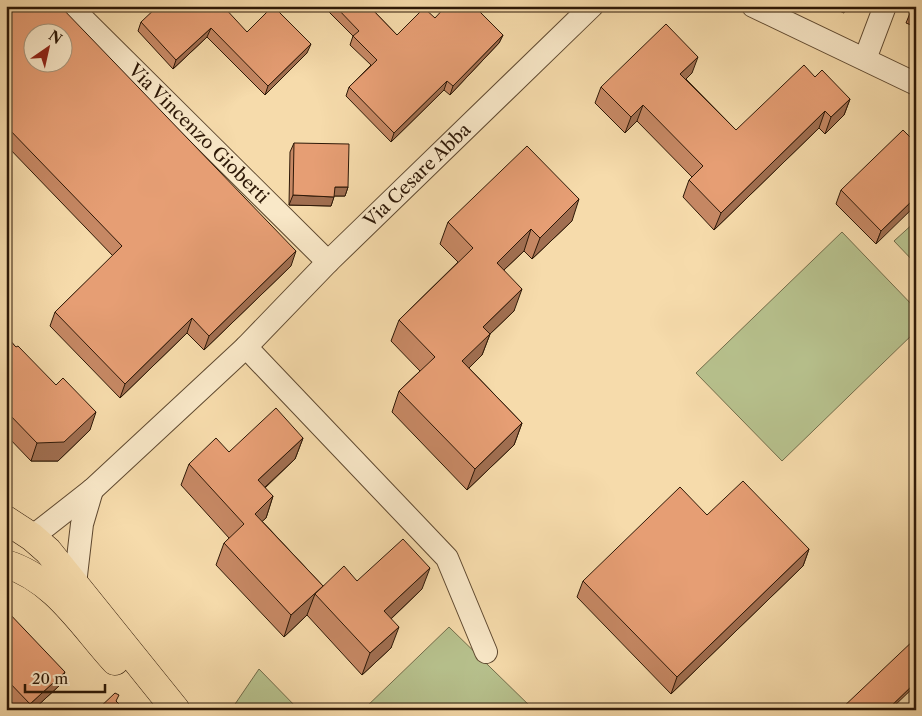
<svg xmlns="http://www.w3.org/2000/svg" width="922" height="716" font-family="'Libre Caslon Text',serif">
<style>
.green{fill:#b7c18d;stroke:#726c4a}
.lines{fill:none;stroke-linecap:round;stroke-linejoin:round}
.street-casing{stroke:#5f4930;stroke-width:24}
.primary-casing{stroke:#2d1807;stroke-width:29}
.street{stroke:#f9e8c8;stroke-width:22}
.primary{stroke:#f6dbab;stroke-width:28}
.wall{fill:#c68864;stroke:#2d1807}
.shaded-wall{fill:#a16f51;stroke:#2d1807}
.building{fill:#e69e74;stroke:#2d1807;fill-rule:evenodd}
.labels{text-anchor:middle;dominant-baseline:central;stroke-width:5;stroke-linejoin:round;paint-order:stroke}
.street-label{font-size:18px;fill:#2d1807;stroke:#f9e8c8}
</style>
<rect width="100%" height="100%" fill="#f6dbab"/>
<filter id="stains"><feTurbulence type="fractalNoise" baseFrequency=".004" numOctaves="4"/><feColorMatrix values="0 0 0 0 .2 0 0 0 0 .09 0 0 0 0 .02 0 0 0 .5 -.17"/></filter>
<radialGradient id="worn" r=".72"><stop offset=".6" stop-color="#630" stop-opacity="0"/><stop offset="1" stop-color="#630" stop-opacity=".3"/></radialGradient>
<g class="green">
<polygon points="916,221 916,264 894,241"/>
<polygon points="842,232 916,309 916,331 782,461 696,373"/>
<polygon points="449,627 534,710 363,710"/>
<polygon points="259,669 299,710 231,710"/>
</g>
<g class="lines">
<defs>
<g id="street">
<path id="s1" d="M70,6L328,262"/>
<polyline points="753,6 916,84"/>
<polyline points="865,59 885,6"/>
<polyline points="246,347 447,558 486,652"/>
<path id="s2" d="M32,537L92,490L246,347L328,262L592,6"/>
<polyline points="75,584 82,524 92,490"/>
</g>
<g id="primary">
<polyline points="6,520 32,537 48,551 176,710"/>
<path d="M6,564C55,579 82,625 115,661"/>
</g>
</defs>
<use href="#street" class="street-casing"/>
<use href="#primary" class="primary-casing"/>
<use href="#street" class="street"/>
<use href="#primary" class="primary"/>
</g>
<g class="wall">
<polygon points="6,6 291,266 204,350 187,333 120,398 50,326 55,312 113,256 6,145"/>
<polygon points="325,6 369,6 397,35 435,18 503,35 499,43 450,95 444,90 391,142 346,96 349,87 371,65 350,45 353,36 324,7"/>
<polygon points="828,6 847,6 844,13"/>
<polygon points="913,6 916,6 916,27 906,23"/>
<polygon points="188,11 247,32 307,53 265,95 207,37 173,69 138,31 141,22"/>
<polygon points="692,73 686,79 736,130 815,77 850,99 844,115 825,134 819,128 714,230 683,197 689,180 692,177 637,121 625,133 595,103 601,87"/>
<polygon points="294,143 348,187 345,196 334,196 331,206 289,205 290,152"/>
<polygon points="916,143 876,244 836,204 841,190"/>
<polygon points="572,221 532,259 524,251 504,270 514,311 490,334 482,355 469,368 522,423 514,445 467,490 392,412 399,391 420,371 391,341 399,320 458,262 440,244 448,222"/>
<polygon points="6,336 90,430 58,461 31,461 6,435"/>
<polygon points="303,438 295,459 265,488 273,496 266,518 262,521 323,586 357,581 422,589 391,619 391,648 362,675 307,615 284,637 216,565 224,543 229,538 181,485 189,464 229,452"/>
<polygon points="809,549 803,566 671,694 577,597 583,581"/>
<polygon points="6,610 60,685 33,710 17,710 6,698"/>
</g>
<g class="shaded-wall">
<polygon points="211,28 207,37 173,69 176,60"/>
<polygon points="503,35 499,43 450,95 453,86"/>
<polygon points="311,44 307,53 265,95 268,86"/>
<polygon points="698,57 692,73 674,91 680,74"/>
<polygon points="447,81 444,90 391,142 394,133"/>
<polygon points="850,99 844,115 825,134 831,117"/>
<polygon points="643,105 637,121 625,133 631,117"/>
<polygon points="825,111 819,128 714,230 721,213"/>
<polygon points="335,187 348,187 345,196 331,196"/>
<polygon points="293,195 334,197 331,206 289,205"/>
<polygon points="916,197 916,205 876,244 881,231"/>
<polygon points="579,199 572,221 532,259 540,238"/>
<polygon points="531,229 524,251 489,284 497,263"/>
<polygon points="296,251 291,266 204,350 209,336"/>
<polygon points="522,289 514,311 490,334 482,355 454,383 462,361 483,327"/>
<polygon points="192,318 187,333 120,398 125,384"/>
<polygon points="96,412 90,430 58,461 31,461 37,443"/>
<polygon points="522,423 514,445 467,490 475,469"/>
<polygon points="303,438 295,459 250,501 258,480"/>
<polygon points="273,496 266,518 247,535 255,514"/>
<polygon points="809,549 803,566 671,694 677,677"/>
<polygon points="430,568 422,589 376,633 384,611"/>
<polygon points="323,586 315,594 307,615 284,637 291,615"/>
<polygon points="399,627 391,648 362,675 370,653"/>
<polygon points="65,672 60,685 33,710 28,710 30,704"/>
<polygon points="916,682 916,685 890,710 887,710"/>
</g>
<g class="building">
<path d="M6,6H60L296,251L209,336L192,318L125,384L55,312L122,246L6,126ZM32,32H62V62H32Z"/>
<polygon points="158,6 184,6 188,11 194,6 223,6 247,32 273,6 311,44 268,86 211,28 176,60 141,22"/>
<polygon points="335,6 369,6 397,35 424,8 435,18 446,6 474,6 503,35 453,86 447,81 394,133 349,87 377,60 353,36 359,31"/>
<polygon points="913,6 916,6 916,16 910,14"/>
<polygon points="666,24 698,57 680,74 736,130 804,65 815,77 822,70 850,99 831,117 825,111 721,213 689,180 703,166 643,105 631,117 601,87"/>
<polygon points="903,130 916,143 916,197 881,231 841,190"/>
<polygon points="294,143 349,144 348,187 335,187 334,197 293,195"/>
<polygon points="527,146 579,199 540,238 531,229 497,263 522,289 483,327 490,334 462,361 522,423 475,469 399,391 435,357 399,320 473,248 448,222"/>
<polygon points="6,336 16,347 18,346 56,385 63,378 96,412 64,442 37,443 6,411"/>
<polygon points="276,408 303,438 258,480 273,496 255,514 323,586 291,615 224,543 244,524 189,464 216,438 229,452"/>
<polygon points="743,481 809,549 677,677 583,581 680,487 707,515"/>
<polygon points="403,539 430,568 384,611 399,627 370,653 315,594 344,566 357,581"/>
<polygon points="6,610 65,672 30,704 6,679"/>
<polygon points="916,638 916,682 887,710 840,710"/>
<polygon points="115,693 119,695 116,701 125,710 97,710"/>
</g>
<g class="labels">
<g class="street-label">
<text stroke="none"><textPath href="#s1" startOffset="181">Via Vincenzo Gioberti</textPath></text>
<text stroke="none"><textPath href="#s2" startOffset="529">Via Cesare Abba</textPath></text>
</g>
</g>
<rect width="922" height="716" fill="none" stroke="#f6dbab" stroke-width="25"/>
<rect x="8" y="8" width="907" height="701" fill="none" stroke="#2d1807" stroke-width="2.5"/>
<rect x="12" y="12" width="897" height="691" fill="none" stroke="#2d1807"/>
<g transform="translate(48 48) rotate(34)"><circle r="24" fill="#f9e8c8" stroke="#a7957b"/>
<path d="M0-4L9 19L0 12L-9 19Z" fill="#8f2418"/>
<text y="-8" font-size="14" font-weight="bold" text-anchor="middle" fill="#2d1807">N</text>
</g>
<path d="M25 684v8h80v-8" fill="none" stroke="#2d1807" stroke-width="2.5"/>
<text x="32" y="684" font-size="15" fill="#2d1807" stroke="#f9e8c8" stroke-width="4" paint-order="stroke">20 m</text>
<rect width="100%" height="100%" filter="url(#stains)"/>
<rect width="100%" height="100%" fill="url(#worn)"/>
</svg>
